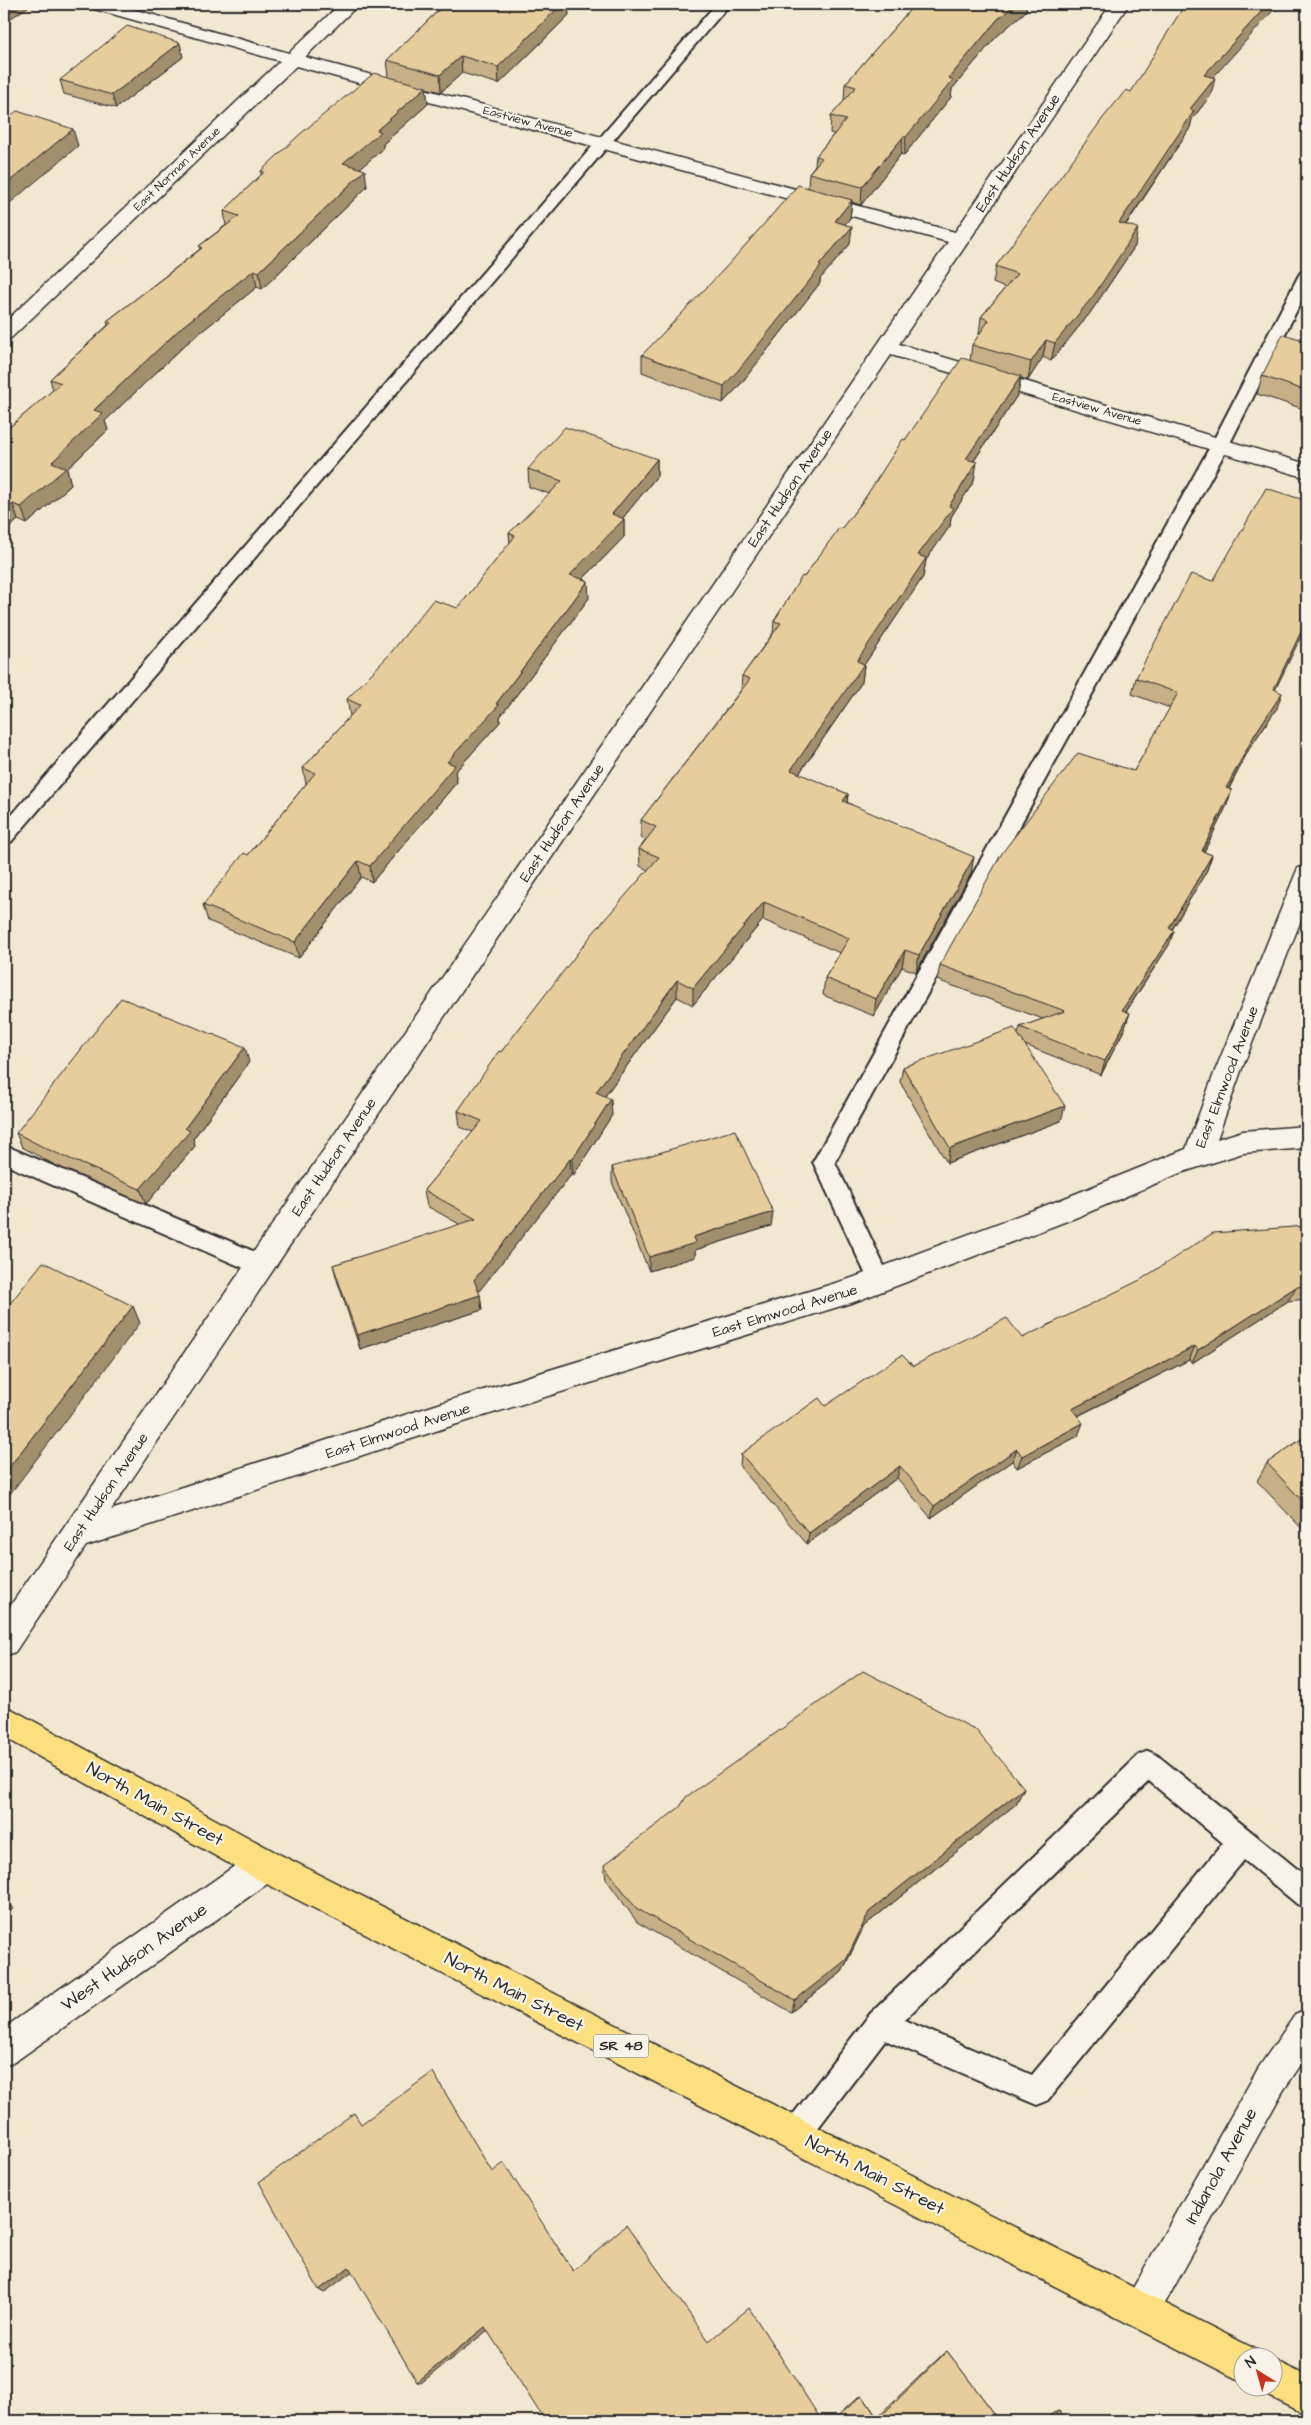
<svg xmlns="http://www.w3.org/2000/svg" width="1311" height="2425" font-family="'Architects Daughter',sans-serif">
<style>
.lines{fill:none;stroke-linecap:round;stroke-linejoin:round}
.lane-casing{stroke:#2b2b2b;stroke-width:4}
.street-casing{stroke:#2b2b2b;stroke-width:3}
.primary-casing{stroke:#2b2b2b;stroke-width:3}
.lane{fill:#f7f3e8;fill-rule:evenodd}
.street{fill:#f7f3e8;fill-rule:evenodd}
.primary{fill:#fce080;fill-rule:evenodd}
.wall{fill:#c7af86;stroke:#2b2b2b}
.shaded-wall{fill:#a28f6d;stroke:#2b2b2b}
.building{fill:#e7cc9c;stroke:#2b2b2b}
.labels{text-anchor:middle;dominant-baseline:central;stroke-width:4.5;stroke-linejoin:round;paint-order:stroke}
.far-street-label{font-size:12px;fill:#2b2b2b;stroke:#f7f3e8}
.shield{fill:#f7f3e8;stroke:#686764;stroke-width:1}
.shield-label{font-size:14px;font-weight:bold;fill:#2b2b2b}
.street-label{font-size:15px;fill:#2b2b2b;stroke:#f7f3e8}
.near-street-label{font-size:18px;fill:#2b2b2b;stroke:#f7f3e8}
</style>
<rect width="100%" height="100%" fill="#f2e7d1"/>
<filter id="ink" filterUnits="userSpaceOnUse"><feTurbulence type="fractalNoise" baseFrequency=".02" numOctaves="2"/><feDisplacementMap in="SourceGraphic" scale="10" xChannelSelector="R" yChannelSelector="G"/><feConvolveMatrix kernelMatrix="1 2 1 2 8 2 1 2 1" color-interpolation-filters="sRGB"/></filter>
<g filter="url(#ink)">
<g class="lines">
<defs>
<g id="lane">
<polygon points="716,4 730,4 11,842 4,844 4,824"/>
<polygon points="1307,270 1307,290 1229,445 835,1162 891,1281 888,1288 880,1291 872,1288 813,1162 1211,445 1299,275 1301,272"/>
<polygon points="4,1145 269,1258 272,1265 269,1272 261,1275 253,1272 4,1164"/>
<path d="M1148,1751L1157,1755L1307,1877V1907L1297,1904L1244,1860L1047,2101L1037,2105L885,2040L805,2145L795,2149L785,2145L781,2135L785,2125L870,2014L1139,1755ZM1149,1781L1223,1843L1032,2075L904,2020Z"/>
</g>
<g id="street">
<polygon points="88,4 115,4 289,53 340,4 359,4 305,57 955,232 1111,4 1129,4 899,344 1307,464 1307,478 891,355 111,1510 454,1399 852,1278 1060,1200 1186,1149 1215,1071 1295,875 1298,868 1307,866 1307,905 1241,1071 1217,1139 1243,1131 1307,1126 1307,1148 1243,1153 1180,1173 1080,1216 854,1302 454,1425 86,1546 15,1652 4,1656 4,1615 948,242 296,66 11,338 4,340 4,323 280,61 91,8"/>
<polygon points="265,1849 277,1853 281,1865 277,1877 16,2061 4,2066 4,2028 253,1853"/>
<polygon points="1307,2010 1307,2056 1283,2091 1154,2323 1141,2328 1128,2323 1123,2310 1128,2297 1259,2067 1295,2015"/>
</g>
<g id="primary">
<polygon points="4,1705 277,1853 1257,2350 1260,2358 1244,2358 1244,2381 1231,2376 253,1877 4,1737"/>
<polygon points="1274,2360 1307,2376 1307,2415 1261,2392 1259,2388 1274,2388"/>
</g>
</defs>
<use href="#lane" class="lane-casing"/>
<use href="#street" class="street-casing"/>
<use href="#primary" class="primary-casing"/>
<use href="#lane" class="lane"/>
<use href="#street" class="street"/>
<use href="#primary" class="primary"/>
</g>
<g class="wall">
<polygon points="445,4 573,4 568,8 569,15 499,84 462,73 441,92 426,88 428,104 383,144 383,149 360,168 367,187 262,289 257,287 186,344 105,421 108,430 67,469 71,485 27,524 18,520 4,533 4,432 53,390 50,379 108,325 107,321 200,249 199,246 226,225 224,211 261,175 261,171 389,76 387,60"/>
<polygon points="915,4 1027,4 1026,11 996,37 952,89 951,97 904,155 901,154 861,205 852,202 850,218 845,224 850,244 820,279 820,283 739,386 723,403 642,372 642,355 808,188 809,173 815,165 816,156 834,134 830,133 831,116 844,101 845,84"/>
<polygon points="183,57 116,108 64,94 60,80"/>
<polygon points="1213,77 1211,95 1192,119 1190,128 1126,225 1135,246 1090,313 1051,361 1043,357 1028,380 1021,378 1018,394 974,461 974,481 951,517 950,526 926,560 923,577 864,665 862,682 799,774 848,794 847,802 971,874 916,972 902,967 874,1016 823,995 825,978 840,953 763,920 693,1005 677,997 605,1096 612,1115 573,1176 571,1175 478,1292 480,1295 482,1310 360,1349 337,1280 333,1265 461,1225 427,1206 424,1190 473,1132 460,1127 458,1111 501,1052 648,870 640,866 639,849 646,840 641,838 641,820 741,690 742,676 773,633 774,621 804,577 863,501 905,440 970,361 972,345 979,335 981,317 1005,288 993,283 996,266 1131,92"/>
<polygon points="1307,341 1307,410 1257,394 1262,376"/>
<polygon points="657,459 657,476 622,519 624,519 624,537 583,579 589,598 500,717 500,722 455,772 457,782 372,882 361,877 299,958 208,921 203,905 248,855 306,784 303,768 350,716 347,699 458,608 510,543 509,533 550,494 529,487 528,469"/>
<polygon points="1136,678 1275,690 1277,708 1249,749 1229,789 1227,805 1204,852 1212,855 1207,870 1172,930 1169,945 1126,1012 1125,1028 1101,1075 1025,1045 1061,1121 947,1163 900,1082 903,1067 1018,1034 1020,1027 1043,1019 937,980 940,965 1134,771 1170,708 1132,694"/>
<polygon points="249,1062 193,1139 195,1146 146,1204 53,1164 22,1147 16,1133"/>
<polygon points="612,1167 771,1226 695,1250 695,1257 649,1271 612,1182"/>
<polygon points="1307,1226 1307,1299 1288,1301 1192,1363 1189,1360 1078,1416 1078,1436 1017,1468 1012,1461 931,1518 897,1478 807,1544 740,1467 741,1454 825,1406 913,1366 1022,1338"/>
<polygon points="1307,1435 1307,1534 1257,1481 1267,1463"/>
<polygon points="1024,1788 1016,1804 864,1926 842,1972 791,2012 637,1922 606,1879 604,1865"/>
<polygon points="947,2351 1000,2421 832,2421 858,2397 862,2395 877,2417 943,2354"/>
<polygon points="1059,2411 1066,2421 1044,2421 1053,2413"/>
</g>
<g class="shaded-wall">
<polygon points="16,4 32,4 4,23 4,12"/>
<polygon points="562,4 573,4 568,8 569,15 499,84 498,67"/>
<polygon points="1016,4 1027,4 1026,11 996,37 952,89 951,97 904,155 906,137 949,78 998,19"/>
<polygon points="1268,4 1279,4 1200,92 1204,75"/>
<polygon points="180,43 183,57 116,108 112,95"/>
<polygon points="461,56 462,73 441,92 440,75"/>
<polygon points="1215,78 1211,95 1192,119 1190,128 1115,240 1119,223 1190,109"/>
<polygon points="426,87 428,104 383,144 383,149 346,180 343,163 377,130"/>
<polygon points="73,129 78,146 4,208 4,186"/>
<polygon points="903,137 901,154 861,205 862,187"/>
<polygon points="365,170 367,187 262,289 259,272"/>
<polygon points="852,200 850,218 834,239 835,221"/>
<polygon points="852,227 850,244 820,279 820,283 739,386 723,403 724,386 819,265"/>
<polygon points="1138,228 1135,246 1090,313 1051,361 1055,343"/>
<polygon points="254,270 257,287 186,344 105,421 108,430 67,469 71,485 27,524 21,507 52,462 94,410 183,326"/>
<polygon points="1046,340 1043,357 1028,380 1031,362"/>
<polygon points="1021,376 1018,394 963,477 966,459"/>
<polygon points="657,459 657,476 613,530 624,519 624,537 570,592 570,575 612,514"/>
<polygon points="977,462 974,481 951,517 950,526 926,560 923,577 864,665 862,682 789,788 791,770 857,661 918,555"/>
<polygon points="13,504 18,520 4,533 4,512"/>
<polygon points="588,581 589,598 500,717 500,722 455,772 457,782 372,882 370,866 447,762 496,704"/>
<polygon points="1307,619 1307,624 1268,705 1274,689"/>
<polygon points="1282,693 1277,708 1249,749 1221,803 1226,788 1255,734"/>
<polygon points="1232,790 1227,805 1197,866 1202,851"/>
<polygon points="848,794 846,811 843,801"/>
<polygon points="1212,855 1207,870 1164,943 1169,928"/>
<polygon points="974,857 971,874 916,972 919,955"/>
<polygon points="358,861 361,877 299,958 295,942"/>
<polygon points="764,902 763,920 693,1005 693,988"/>
<polygon points="1174,931 1169,945 1117,1025 1122,1010"/>
<polygon points="905,950 902,967 874,1016 876,999"/>
<polygon points="677,980 677,997 596,1108 596,1092"/>
<polygon points="1130,1013 1125,1028 1101,1075 1105,1061"/>
<polygon points="245,1047 249,1062 193,1139 195,1146 146,1204 140,1189"/>
<polygon points="611,1099 612,1115 573,1176 572,1160"/>
<polygon points="1065,1106 1061,1121 947,1163 950,1148"/>
<polygon points="570,1159 571,1175 476,1295 474,1280"/>
<polygon points="773,1212 771,1226 695,1250 695,1257 649,1271 649,1257 693,1237"/>
<polygon points="1296,1287 1288,1301 1192,1363 1198,1350"/>
<polygon points="480,1295 482,1310 360,1349 357,1335"/>
<polygon points="133,1306 140,1323 4,1502 4,1474"/>
<polygon points="1195,1346 1189,1360 1067,1421 1072,1409"/>
<polygon points="1083,1423 1078,1436 1017,1468 1022,1456"/>
<polygon points="1017,1449 1012,1461 931,1518 934,1506"/>
<polygon points="900,1466 897,1478 807,1544 809,1533"/>
<polygon points="1024,1788 1016,1804 864,1926 842,1972 791,2012 795,2000 869,1912"/>
<polygon points="4,1897 13,1909 4,1917"/>
<polygon points="349,2267 354,2270 324,2293 319,2290"/>
<polygon points="485,2327 488,2330 421,2383 417,2382"/>
</g>
<g class="building">
<polygon points="4,4 16,4 4,12"/>
<polygon points="445,4 562,4 498,67 461,56 440,75 387,60"/>
<polygon points="915,4 1016,4 998,19 949,78 953,80 906,137 903,137 862,187 809,173 822,158 816,156 846,120 831,116 856,87 845,84"/>
<polygon points="1187,4 1268,4 1204,75 1215,78 1190,109 1194,111 1119,223 1138,228 1094,295 1055,343 1046,340 1031,362 972,345 989,320 981,317 1017,274 996,266 1103,118 1126,90 1131,92 1182,9"/>
<polygon points="127,26 180,43 112,95 60,80"/>
<polygon points="374,73 426,87 377,130 381,132 343,163 365,170 259,272 254,270 183,326 94,410 103,413 52,462 66,468 21,507 13,504 4,512 4,432 61,383 50,379 111,323 107,321 202,248 199,246 239,216 224,211 264,172 261,171 299,135"/>
<polygon points="17,111 73,129 4,186 4,121"/>
<polygon points="798,185 852,200 835,221 852,227 819,265 821,266 740,368 724,386 642,355 728,265"/>
<polygon points="1283,334 1307,341 1307,391 1262,376"/>
<polygon points="962,358 1021,376 966,459 977,462 949,506 953,508 918,555 926,558 857,661 864,664 791,770 848,794 843,801 974,857 919,955 905,950 876,999 825,978 849,938 764,902 693,988 677,980 596,1092 611,1099 572,1160 570,1159 474,1280 480,1295 357,1335 333,1265 476,1219 424,1190 482,1121 458,1111 499,1051 501,1052 593,933 659,857 639,849 656,827 641,820 750,679 742,676 781,623 774,621 802,576 804,577 839,528 841,529 863,501 903,439 905,440"/>
<polygon points="565,427 657,459 612,514 624,519 570,575 588,581 496,704 499,705 447,762 455,765 370,866 358,861 295,942 203,905 244,853 248,855 315,773 303,768 360,705 347,699 389,655 433,600 458,608 515,536 509,533 562,481 528,469"/>
<polygon points="1266,488 1307,501 1307,619 1274,689 1282,693 1255,734 1226,788 1232,790 1202,851 1212,855 1169,928 1174,931 1122,1010 1130,1013 1105,1061 1020,1027 1065,1011 940,965 1002,853 1078,753 1134,771 1178,693 1136,678 1191,574 1213,581"/>
<polygon points="121,998 245,1047 185,1128 190,1131 140,1189 47,1149 16,1133"/>
<polygon points="1014,1028 1065,1106 950,1148 903,1067"/>
<polygon points="735,1130 773,1212 693,1237 695,1243 649,1257 612,1167"/>
<polygon points="1307,1226 1307,1286 1296,1287 1198,1350 1195,1346 1072,1409 1083,1423 1022,1456 1017,1449 934,1506 900,1466 809,1533 741,1454 819,1398 825,1406 902,1355 913,1366 1007,1318 1022,1338 1140,1280 1213,1233"/>
<polygon points="43,1262 133,1306 4,1474 4,1311"/>
<polygon points="1307,1435 1307,1506 1267,1463"/>
<polygon points="863,1671 976,1730 1024,1788 869,1912 846,1960 795,2000 636,1908 604,1865 680,1807 686,1797"/>
<polygon points="433,2072 492,2172 504,2163 573,2271 626,2225 709,2341 749,2308 822,2421 604,2421 603,2419 600,2421 545,2421 485,2327 417,2382 349,2267 319,2290 259,2182 354,2113 361,2124"/>
<polygon points="947,2351 1000,2421 833,2421 862,2395 878,2419"/>
<polygon points="1059,2411 1066,2421 1049,2421"/>
</g>
</g>
<g class="labels">
<g class="far-street-label">
<text transform="translate(528 122) rotate(15)">Eastview Avenue</text>
<text transform="translate(177 169) rotate(-44)">East Norman Avenue</text>
<text transform="translate(1097 409) rotate(16)">Eastview Avenue</text>
</g>
<rect class="shield" x="593.5" y="2034.5" width="55" height="23" rx="4"/>
<g class="shield-label">
<text x="621" y="2046">SR 48</text>
</g>
<g class="street-label">
<text transform="translate(1018 153) rotate(-56)">East Hudson Avenue</text>
<text transform="translate(790 488) rotate(-56)">East Hudson Avenue</text>
<text transform="translate(562 823) rotate(-56)">East Hudson Avenue</text>
<text transform="translate(1227 1077) rotate(-69)">East Elmwood Avenue</text>
<text transform="translate(334 1157) rotate(-56)">East Hudson Avenue</text>
<text transform="translate(785 1311) rotate(-17)">East Elmwood Avenue</text>
<text transform="translate(398 1431) rotate(-18)">East Elmwood Avenue</text>
<text transform="translate(106 1492) rotate(-56)">East Hudson Avenue</text>
</g>
<g class="near-street-label">
<text transform="translate(155 1804) rotate(29)">North Main Street</text>
<text transform="translate(134 1957) rotate(-35)">West Hudson Avenue</text>
<text transform="translate(514 1992) rotate(27)">North Main Street</text>
<text transform="translate(1221 2166) rotate(-61)">Indianola Avenue</text>
<text transform="translate(875 2175) rotate(27)">North Main Street</text>
</g>
</g>
<rect width="1311" height="2425" fill="none" stroke="#f7f3e8" stroke-width="20"/>
<rect x="10" y="10" width="1291" height="2405" fill="none" stroke="#2b2b2b" stroke-width="2" filter="url(#ink)"/>
<g transform="translate(1258 2372) rotate(323)"><circle r="24" fill="#f7f3e8" stroke="#a5a39c"/>
<path d="M0-4L9 19L0 12L-9 19Z" fill="#c8321e"/>
<text y="-8" font-size="14" font-weight="bold" text-anchor="middle" fill="#2b2b2b">N</text>
</g>
</svg>
